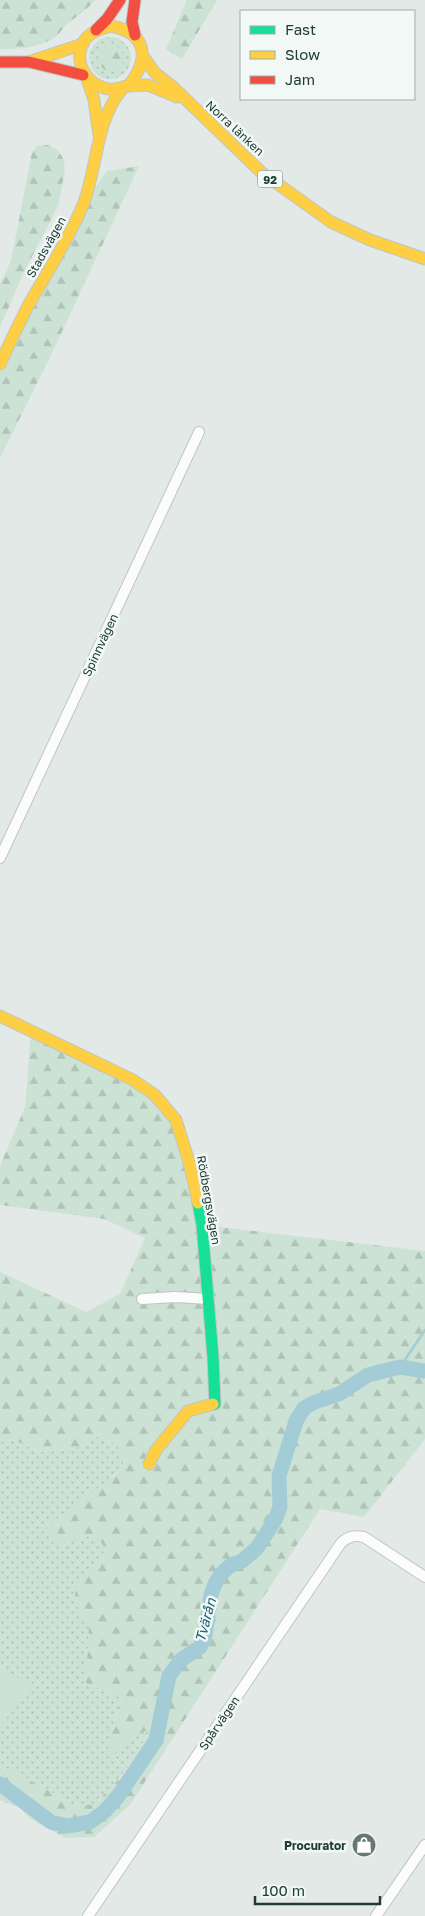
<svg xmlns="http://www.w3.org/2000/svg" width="425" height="1916" font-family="'Golos Text',sans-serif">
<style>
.green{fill:url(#green-dots)}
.forest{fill:url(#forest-firs)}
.pitch{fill:#cce2d4}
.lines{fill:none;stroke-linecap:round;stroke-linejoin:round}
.stream{stroke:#a3ccd7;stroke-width:2.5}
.river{stroke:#a3ccd7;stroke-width:15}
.street-casing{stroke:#c0c6c4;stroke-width:12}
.fast-casing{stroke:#bfc6c4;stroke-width:13}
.slow-casing{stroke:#bfc6c4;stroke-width:13}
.jam-casing{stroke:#bfc6c4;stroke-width:13}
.street{stroke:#fbfcfb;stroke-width:10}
.fast{stroke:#16e098;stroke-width:11}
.slow{stroke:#ffcf43;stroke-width:11}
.jam{stroke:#f24e42;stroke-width:11}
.labels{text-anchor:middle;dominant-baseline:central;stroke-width:5;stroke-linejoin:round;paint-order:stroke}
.shield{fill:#f1f8f5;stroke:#5f7470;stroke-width:1}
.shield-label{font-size:11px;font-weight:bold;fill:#213c37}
.street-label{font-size:12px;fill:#213c37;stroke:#f1f8f5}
.poi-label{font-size:12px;font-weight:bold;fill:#213c37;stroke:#f1f8f5;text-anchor:end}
.water-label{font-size:14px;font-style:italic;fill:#1b6178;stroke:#f1f8f5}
</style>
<defs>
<pattern id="green-dots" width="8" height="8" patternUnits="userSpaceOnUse" patternTransform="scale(1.25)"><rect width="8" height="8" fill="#cce2d4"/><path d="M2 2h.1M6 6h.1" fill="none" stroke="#afc3b7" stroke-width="1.8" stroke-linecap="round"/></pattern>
<pattern id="forest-firs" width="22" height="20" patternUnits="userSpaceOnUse" patternTransform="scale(1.25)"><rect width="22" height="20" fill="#cce2d4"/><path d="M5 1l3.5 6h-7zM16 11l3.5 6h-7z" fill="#afc3b7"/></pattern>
</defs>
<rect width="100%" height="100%" fill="#e3e9e6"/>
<g class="green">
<circle cx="110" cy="58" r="21"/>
<path d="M97,1437C115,1441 126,1449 123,1469L113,1475L59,1547C75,1540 99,1524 105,1551L77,1587L81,1613L89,1623L86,1683L122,1698L110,1736L115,1754L127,1741L147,1730L140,1751L114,1785L93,1805L72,1804L21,1775L0,1767V1442L14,1440L40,1452L76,1448Z"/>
</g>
<g class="forest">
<path d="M0,0H95C86,11 75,17 65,26C61,30 59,35 54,38C39,47 17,50 0,49Z"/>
<polygon points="187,0 217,0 182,59 166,49"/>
<circle cx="111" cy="58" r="13"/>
<polygon points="48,145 58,150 64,160 65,171 58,206 25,270 0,327 0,284 11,261 32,152 37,146"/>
<polygon points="139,166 53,351 0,458 0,364 95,188 107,171"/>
<path d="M31,1032L133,1080L176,1120L202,1225L425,1251V1439L364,1517L320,1509L130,1805L94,1837L65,1838L29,1818L20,1808L0,1800V1767L21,1775L72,1804L93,1805C115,1784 140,1761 147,1730L127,1741L115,1754L108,1753L110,1736L122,1698L86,1683L89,1623L81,1613L74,1599L77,1587L105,1551C99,1524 75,1540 59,1547L49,1539L47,1526L123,1469C126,1449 115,1441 97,1437L76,1448L40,1452L14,1440L0,1442V1272L86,1312L120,1294L145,1238L104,1219L0,1205V1166L25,1107Z"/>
</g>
<polygon class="pitch" points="0,1666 30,1686 0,1727"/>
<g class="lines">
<polyline class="stream" points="400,1367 425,1330"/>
<polyline class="river" points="0,1784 51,1822 67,1826 90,1822 105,1811 119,1795 156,1740 169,1676 181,1660 200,1647 205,1635 211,1595 215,1584 221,1574 231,1565 242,1561 257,1548 275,1520 280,1507 279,1476 296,1421 304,1408 315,1402 339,1394 368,1375 400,1367 425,1371"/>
<defs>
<g id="street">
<polyline points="0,858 199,432"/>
<polyline points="142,1299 175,1297 209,1299"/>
<path d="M88,1916L341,1543C349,1536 354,1535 364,1537L425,1577"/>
<polyline points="376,1916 425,1845"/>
</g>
<polyline id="fast" points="198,1203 202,1225 213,1357 215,1404 213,1404"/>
<g id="slow">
<path d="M111,26C148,33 150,60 128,86C122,87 115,90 109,89C87,86 72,62 84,41C90,32 101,29 111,26Z"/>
<polyline points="143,56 155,73 173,87 261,172 331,222 370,240 425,259"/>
<polyline points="29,62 83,44"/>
<polyline points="87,79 94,100 99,135"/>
<polyline points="128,86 148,85 177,97"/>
<path d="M0,364C9,345 18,325 28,306C47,272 68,241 83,205C98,167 95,120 123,88"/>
<polyline points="0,1016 133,1080 155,1095 176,1120 190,1165 198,1203"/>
<polyline points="149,1464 156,1450 188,1411 213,1404"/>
</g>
<g id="jam">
<polyline points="135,0 132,22 135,35"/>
<polyline points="96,30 107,19 120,0"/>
<polyline points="0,62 29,62 83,75"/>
</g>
</defs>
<use href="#street" class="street-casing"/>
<use href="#fast" class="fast-casing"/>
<use href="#slow" class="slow-casing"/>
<use href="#jam" class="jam-casing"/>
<use href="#street" class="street"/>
<use href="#fast" class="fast"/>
<use href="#slow" class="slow"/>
<use href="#jam" class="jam"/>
</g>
<defs>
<symbol id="shop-disc" viewBox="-11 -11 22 22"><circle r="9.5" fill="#657974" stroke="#f1f8f5"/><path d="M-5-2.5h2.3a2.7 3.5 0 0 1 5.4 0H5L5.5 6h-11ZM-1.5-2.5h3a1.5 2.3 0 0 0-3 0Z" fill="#fff"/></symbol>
</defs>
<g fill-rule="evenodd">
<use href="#shop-disc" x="350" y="1831" width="28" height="28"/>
</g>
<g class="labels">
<rect class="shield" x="257.5" y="170.5" width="25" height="17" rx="4"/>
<g class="shield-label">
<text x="270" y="179">92</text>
</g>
<g class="street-label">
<text transform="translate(235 128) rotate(43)">Norra länken</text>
<text transform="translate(46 247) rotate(-61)">Stadsvägen</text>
<text transform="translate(100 645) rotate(-65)">Spinnvägen</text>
<text transform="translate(209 1200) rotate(80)">Rödbergsvägen</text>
<text transform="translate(219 1723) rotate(-56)">Spårvägen</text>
</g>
<g class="poi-label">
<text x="346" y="1845">Procurator</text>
</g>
<g class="water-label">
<text transform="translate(205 1620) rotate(-75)">Tvärån</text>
</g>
</g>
<rect x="240" y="10" width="175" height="90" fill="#f1f8f5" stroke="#9eada9"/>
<rect x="250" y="26" width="25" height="8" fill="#16e098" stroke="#9eada9"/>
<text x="285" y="35" font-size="15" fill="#213c37">Fast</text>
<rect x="250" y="51" width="25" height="8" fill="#ffcf43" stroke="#9eada9"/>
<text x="285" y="60" font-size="15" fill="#213c37">Slow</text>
<rect x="250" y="76" width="25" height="8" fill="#f24e42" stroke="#9eada9"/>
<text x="285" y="85" font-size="15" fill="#213c37">Jam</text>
<path d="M255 1896v8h125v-8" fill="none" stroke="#213c37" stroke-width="2.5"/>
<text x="262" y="1896" font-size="15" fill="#213c37" stroke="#f1f8f5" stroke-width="4" paint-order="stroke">100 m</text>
</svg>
